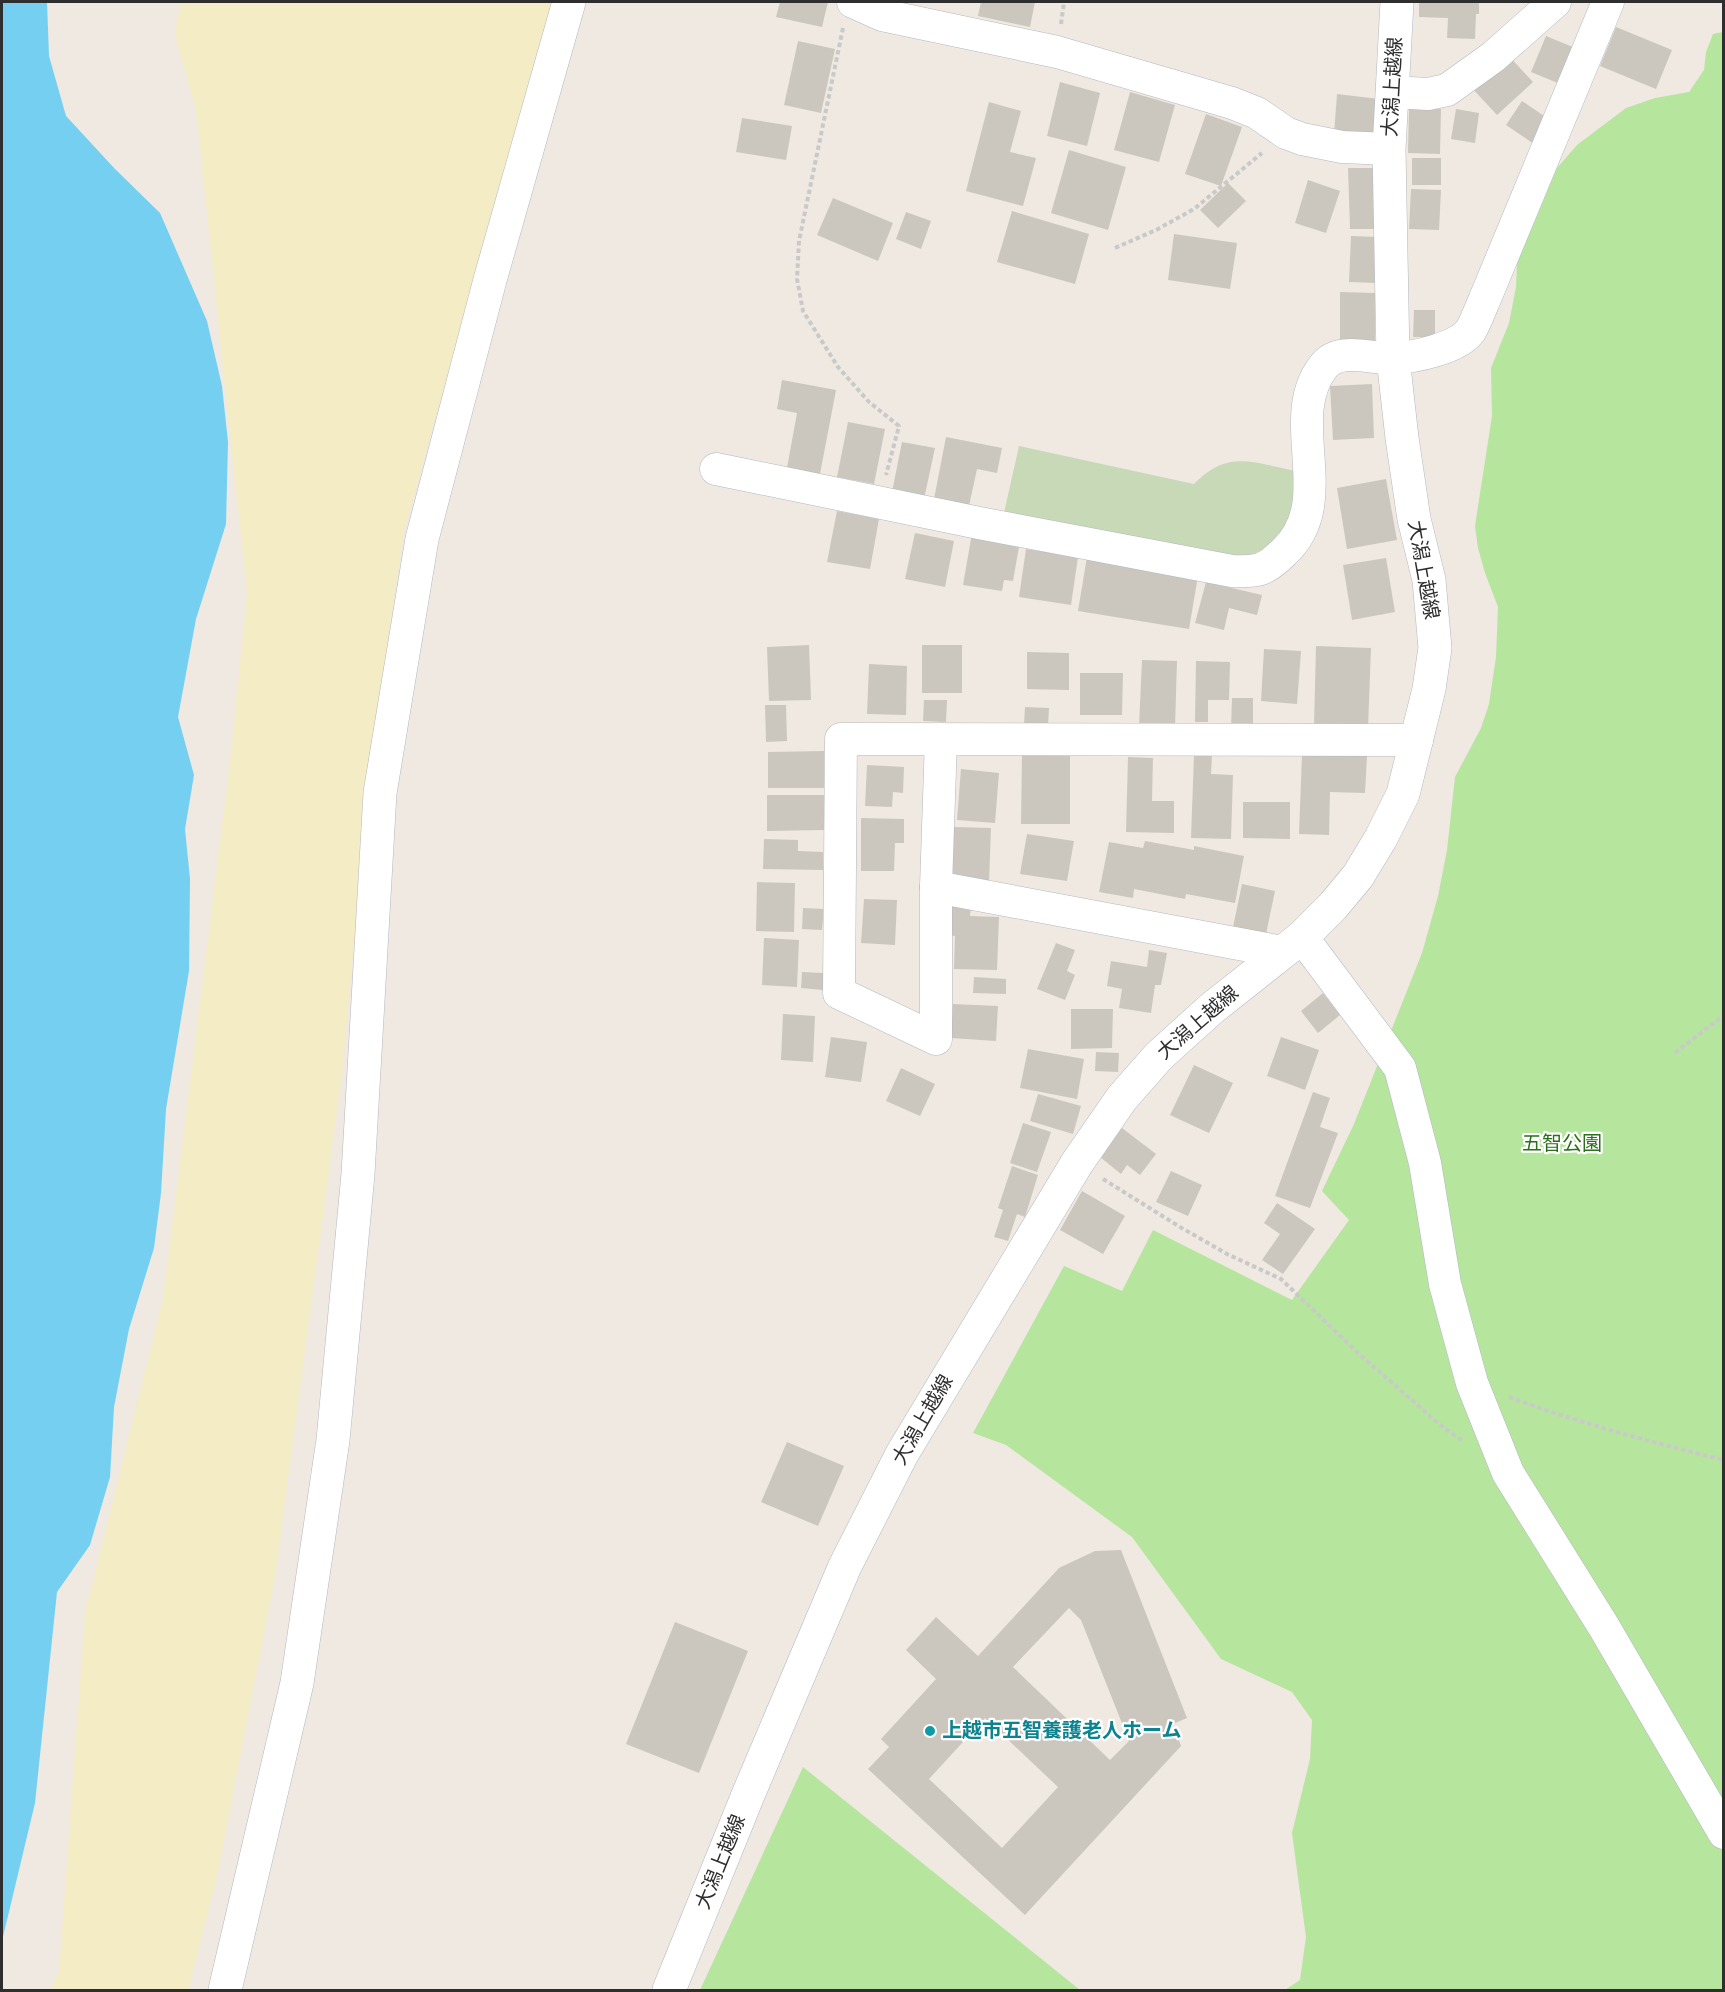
<svg xmlns="http://www.w3.org/2000/svg" width="1725" height="1992" font-family="'Sofia Sans Condensed','Noto Sans JP',sans-serif">
<style>
.green{fill:#b6e59e}
.sand{fill:#f3ecc5}
.cemetery{fill:#c8d9b8}
.water{fill:#75cff0}
.building{fill:#cbc7bf;fill-rule:evenodd}
.lines{fill:none;stroke-linecap:round;stroke-linejoin:round}
.minor-casing{stroke:#b4b7c1;stroke-width:33}
.tertiary-casing{stroke:#b4b7c1;stroke-width:34}
.secondary-casing{stroke:#b4b7c1;stroke-width:34}
.path{stroke:#c9c9c9;stroke-width:4;stroke-dasharray:4.5 3;stroke-linecap:butt}
.minor{stroke:#fff;stroke-width:32}
.tertiary{stroke:#fff;stroke-width:33}
.secondary{stroke:#fff;stroke-width:33}
.culture-dot{fill:#0f9aa8;stroke:#fff;stroke-width:2}
.labels{text-anchor:middle;dominant-baseline:central;stroke-width:4.5;stroke-linejoin:round;paint-order:stroke}
.street-label{font-size:20px;fill:#2e2e2e;stroke:#fff}
.park-label{font-size:20px;fill:#2c6e1b;stroke:#fff}
.culture-label{font-size:20px;font-weight:bold;fill:#0d838f;stroke:#fff;text-anchor:start}
</style>
<rect width="100%" height="100%" fill="#efe9e1"/>
<g class="green">
<polygon points="1723,32 1723,1990 1285,1990 1300,1980 1306,1937 1292,1833 1310,1759 1312,1720 1292,1692 1221,1659 1132,1537 1006,1445 973,1433 1064,1266 1122,1291 1153,1230 1292,1300 1349,1220 1322,1191 1354,1124 1422,953 1438,896 1447,850 1455,777 1481,728 1489,704 1496,657 1498,607 1485,573 1478,548 1475,526 1492,416 1491,368 1509,323 1516,287 1517,263 1557,168 1577,145 1626,108 1655,98 1689,92 1704,70 1706,52 1713,34"/>
<polygon points="803,1767 1080,1990 700,1990"/>
</g>
<polygon class="sand" points="180,2 551,2 404,531 370,764 343,1064 275,1576 217,1876 188,1990 51,1990 59,1971 85,1613 163,1299 231,752 247,594 196,110 175,35"/>
<path class="cemetery" d="M1019,446L1194,484C1229,449 1252,463 1297,471C1295,498 1293,532 1266,548C1257,554 1245,556 1234,559L1004,513Z"/>
<polygon class="water" points="2,2 47,2 49,56 66,116 115,169 160,213 207,321 222,386 228,442 226,524 196,619 178,717 194,775 185,829 190,879 189,971 166,1109 161,1193 154,1248 129,1329 114,1407 110,1477 90,1545 57,1592 35,1803 2,1941"/>
<g class="building">
<polygon points="780,2 828,2 822,27 776,17"/>
<polygon points="981,2 1035,2 1030,27 978,16"/>
<polygon points="1419,2 1479,2 1479,14 1476,14 1475,39 1447,38 1448,18 1419,17"/>
<polygon points="1616,27 1672,50 1656,89 1600,66"/>
<polygon points="1546,36 1580,50 1565,86 1531,72"/>
<polygon points="798,41 835,49 821,113 784,105"/>
<polygon points="1507,54 1533,82 1497,115 1471,87"/>
<polygon points="1060,82 1100,93 1087,146 1047,136"/>
<polygon points="1130,92 1175,105 1159,162 1114,150"/>
<polygon points="1337,94 1379,99 1375,138 1334,134"/>
<polygon points="1522,101 1550,120 1534,144 1506,125"/>
<polygon points="989,102 1021,111 1010,152 1036,158 1023,206 966,191"/>
<polygon points="1409,108 1441,109 1440,154 1408,153"/>
<polygon points="1456,109 1479,113 1475,143 1451,139"/>
<polygon points="1206,114 1242,127 1221,186 1185,174"/>
<polygon points="742,118 792,126 786,160 736,152"/>
<polygon points="1069,150 1126,167 1108,230 1051,213"/>
<rect x="1412" y="158" width="29" height="27"/>
<polygon points="1348,168 1377,168 1378,229 1350,229"/>
<polygon points="1308,180 1340,191 1326,233 1295,223"/>
<polygon points="1228,183 1246,201 1218,228 1200,210"/>
<polygon points="1411,189 1441,190 1439,230 1409,229"/>
<polygon points="833,198 893,223 878,261 817,235"/>
<polygon points="1012,211 1089,234 1075,284 997,262"/>
<polygon points="906,212 931,221 921,249 896,239"/>
<polygon points="1174,234 1237,243 1230,289 1168,280"/>
<polygon points="1351,236 1378,237 1375,283 1349,282"/>
<polygon points="1340,292 1375,293 1375,342 1340,341"/>
<polygon points="1414,310 1435,310 1435,337 1413,337"/>
<polygon points="782,380 836,390 820,474 787,468 797,413 777,409"/>
<polygon points="1372,384 1374,438 1333,440 1330,386"/>
<polygon points="848,422 885,429 874,484 837,477"/>
<polygon points="946,437 1002,448 997,473 977,469 969,506 934,499"/>
<polygon points="902,442 935,448 924,499 892,492"/>
<polygon points="1386,479 1397,540 1347,549 1337,488"/>
<polygon points="837,511 879,519 870,569 827,562"/>
<polygon points="915,533 954,541 945,587 905,579"/>
<polygon points="972,533 1020,541 1013,581 1004,580 1002,591 963,585"/>
<polygon points="1026,549 1078,557 1071,605 1019,597"/>
<polygon points="1087,557 1198,576 1189,629 1078,611"/>
<polygon points="1386,558 1395,612 1352,620 1343,565"/>
<polygon points="1206,582 1262,595 1257,615 1229,608 1224,630 1195,623"/>
<polygon points="809,645 811,700 769,701 767,647"/>
<rect x="922" y="645" width="40" height="48"/>
<polygon points="1316,646 1371,648 1368,728 1314,726"/>
<polygon points="1264,649 1301,651 1297,704 1261,701"/>
<polygon points="1027,652 1069,653 1069,690 1027,689"/>
<polygon points="1142,660 1177,661 1175,727 1139,726"/>
<polygon points="1196,661 1230,662 1229,700 1208,700 1208,722 1195,722"/>
<polygon points="869,664 907,666 906,715 867,714"/>
<polygon points="1080,673 1123,673 1122,715 1080,715"/>
<polygon points="1232,698 1253,698 1253,727 1231,727"/>
<polygon points="924,700 947,700 946,722 923,721"/>
<polygon points="765,705 786,705 787,741 766,742"/>
<polygon points="1025,707 1049,708 1048,726 1024,724"/>
<polygon points="824,751 824,788 768,788 768,752"/>
<polygon points="1022,753 1070,753 1070,824 1021,824"/>
<polygon points="1302,754 1367,756 1365,793 1330,792 1329,835 1299,834"/>
<polygon points="1194,755 1212,755 1211,774 1233,775 1231,839 1191,838"/>
<polygon points="1128,757 1153,758 1152,801 1174,801 1174,833 1126,832"/>
<polygon points="867,765 904,767 903,793 893,792 892,807 865,806"/>
<polygon points="961,769 999,773 995,823 957,820"/>
<polygon points="767,795 825,795 825,830 767,831"/>
<polygon points="1243,802 1290,802 1290,839 1243,838"/>
<polygon points="861,818 904,819 904,843 895,843 894,871 861,871"/>
<polygon points="954,827 991,828 989,882 952,881"/>
<polygon points="1027,834 1074,841 1067,881 1020,874"/>
<polygon points="764,839 798,840 798,851 823,852 823,870 763,869"/>
<polygon points="1145,841 1194,850 1194,846 1244,856 1235,903 1186,894 1185,899 1134,889 1133,898 1099,892 1109,842 1143,848"/>
<polygon points="757,882 795,883 794,932 756,931"/>
<polygon points="1242,884 1275,891 1266,934 1233,927"/>
<polygon points="864,899 897,900 895,945 861,943"/>
<polygon points="948,905 971,906 970,916 999,917 997,970 954,969 955,936 947,935"/>
<polygon points="803,908 824,909 822,930 802,929"/>
<polygon points="764,938 799,940 797,987 762,985"/>
<polygon points="1056,943 1075,950 1067,971 1075,975 1065,1000 1037,989"/>
<polygon points="1149,950 1167,953 1161,985 1155,985 1151,1013 1119,1008 1122,989 1107,986 1111,961 1147,967"/>
<polygon points="802,972 823,973 823,990 801,988"/>
<polygon points="974,977 1006,979 1006,994 973,993"/>
<polygon points="1323,993 1340,1015 1318,1033 1301,1011"/>
<polygon points="953,1004 998,1006 996,1041 951,1038"/>
<polygon points="1071,1009 1113,1009 1112,1048 1071,1049"/>
<polygon points="783,1014 815,1016 813,1062 781,1060"/>
<polygon points="831,1037 867,1042 861,1082 825,1077"/>
<polygon points="1281,1037 1319,1050 1305,1090 1267,1076"/>
<polygon points="1028,1049 1084,1059 1077,1099 1020,1088"/>
<polygon points="1096,1052 1119,1053 1118,1072 1095,1071"/>
<polygon points="1194,1065 1233,1083 1209,1133 1170,1115"/>
<polygon points="901,1068 935,1084 920,1116 886,1101"/>
<polygon points="1313,1092 1330,1098 1320,1127 1338,1133 1310,1208 1275,1196"/>
<polygon points="1038,1094 1081,1106 1073,1134 1030,1121"/>
<polygon points="1023,1123 1051,1132 1037,1172 1010,1163"/>
<polygon points="1122,1128 1156,1154 1140,1175 1127,1165 1121,1174 1100,1157"/>
<polygon points="1012,1166 1038,1175 1025,1217 1017,1214 1008,1241 994,1237 1003,1210 998,1208"/>
<polygon points="1171,1171 1202,1185 1188,1216 1156,1202"/>
<polygon points="1082,1191 1125,1216 1103,1254 1060,1230"/>
<polygon points="1277,1203 1315,1229 1283,1274 1262,1260 1280,1234 1264,1223"/>
<polygon points="787,1442 844,1466 818,1526 761,1502"/>
<path d="M1121,1550L1187,1718L1173,1724L1181,1746L1025,1915L868,1769L889,1747L881,1739L936,1679L906,1650L936,1617L978,1656L1059,1568L1095,1551ZM1069,1608L1081,1620L1129,1741L1110,1760L1013,1667ZM985,1718L1058,1787L1002,1848L929,1779Z"/>
<polygon points="675,1622 748,1651 699,1773 626,1744"/>
</g>
<g class="lines">
<defs>
<g id="minor">
<polyline points="853,2 882,15 1057,52 1232,103 1257,113 1286,133 1302,139 1342,147 1389,149"/>
<polyline points="1392,92 1428,94 1447,90 1493,57 1555,2"/>
<path d="M716,469L979,523L1232,571C1258,572 1265,571 1284,552C1339,501 1282,420 1323,367C1338,346 1370,359 1392,358C1413,358 1459,348 1471,330C1476,321 1480,310 1484,301L1608,2"/>
<polyline points="941,739 936,887 936,1039 839,993 841,739 1417,740"/>
<polyline points="936,887 1282,952"/>
<polyline points="1302,937 1400,1068 1425,1163 1445,1284 1472,1383 1508,1473 1604,1627 1724,1833"/>
</g>
<polyline id="tertiary" points="225,1990 297,1683 333,1440 358,1174 380,793 422,539 490,280 569,2"/>
<polyline id="secondary" points="669,1990 748,1795 845,1566 902,1454 1077,1163 1122,1098 1159,1056 1211,1009 1302,937 1333,906 1358,876 1381,838 1403,794 1429,689 1435,648 1429,580 1414,519 1402,438 1393,358 1389,149 1397,2"/>
</defs>
<use href="#minor" class="minor-casing"/>
<use href="#tertiary" class="tertiary-casing"/>
<use href="#secondary" class="secondary-casing"/>
<g class="path">
<polyline points="1061,24 1064,2"/>
<polyline points="843,28 799,241 797,279 803,311 838,367 869,402 899,426 886,475"/>
<polyline points="1115,248 1156,230 1194,209 1262,153"/>
<polyline points="1675,1053 1724,1015"/>
<polyline points="1103,1179 1180,1227 1227,1254 1281,1279 1359,1354 1444,1428 1463,1441"/>
<path d="M1509,1397C1579,1423 1651,1442 1724,1460"/>
</g>
<use href="#minor" class="minor"/>
<use href="#tertiary" class="tertiary"/>
<use href="#secondary" class="secondary"/>
</g>
<circle class="culture-dot" cx="930" cy="1731" r="6"/>
<g class="labels">
<g class="street-label">
<text transform="translate(1393 87) rotate(-87)">大潟上越線</text>
<text transform="translate(1423 570) rotate(80)">大潟上越線</text>
<text transform="translate(1198 1023) rotate(-41)">大潟上越線</text>
<text transform="translate(923 1420) rotate(-60)">大潟上越線</text>
<text transform="translate(721 1862) rotate(-68)">大潟上越線</text>
</g>
<g class="park-label">
<text x="1562" y="1144">五智公園</text>
</g>
<g class="culture-label">
<text x="942" y="1731">上越市五智養護老人ホーム</text>
</g>
</g>
<rect width="1725" height="1992" fill="none" stroke="#2e2e2e" stroke-width="6"/>
</svg>
